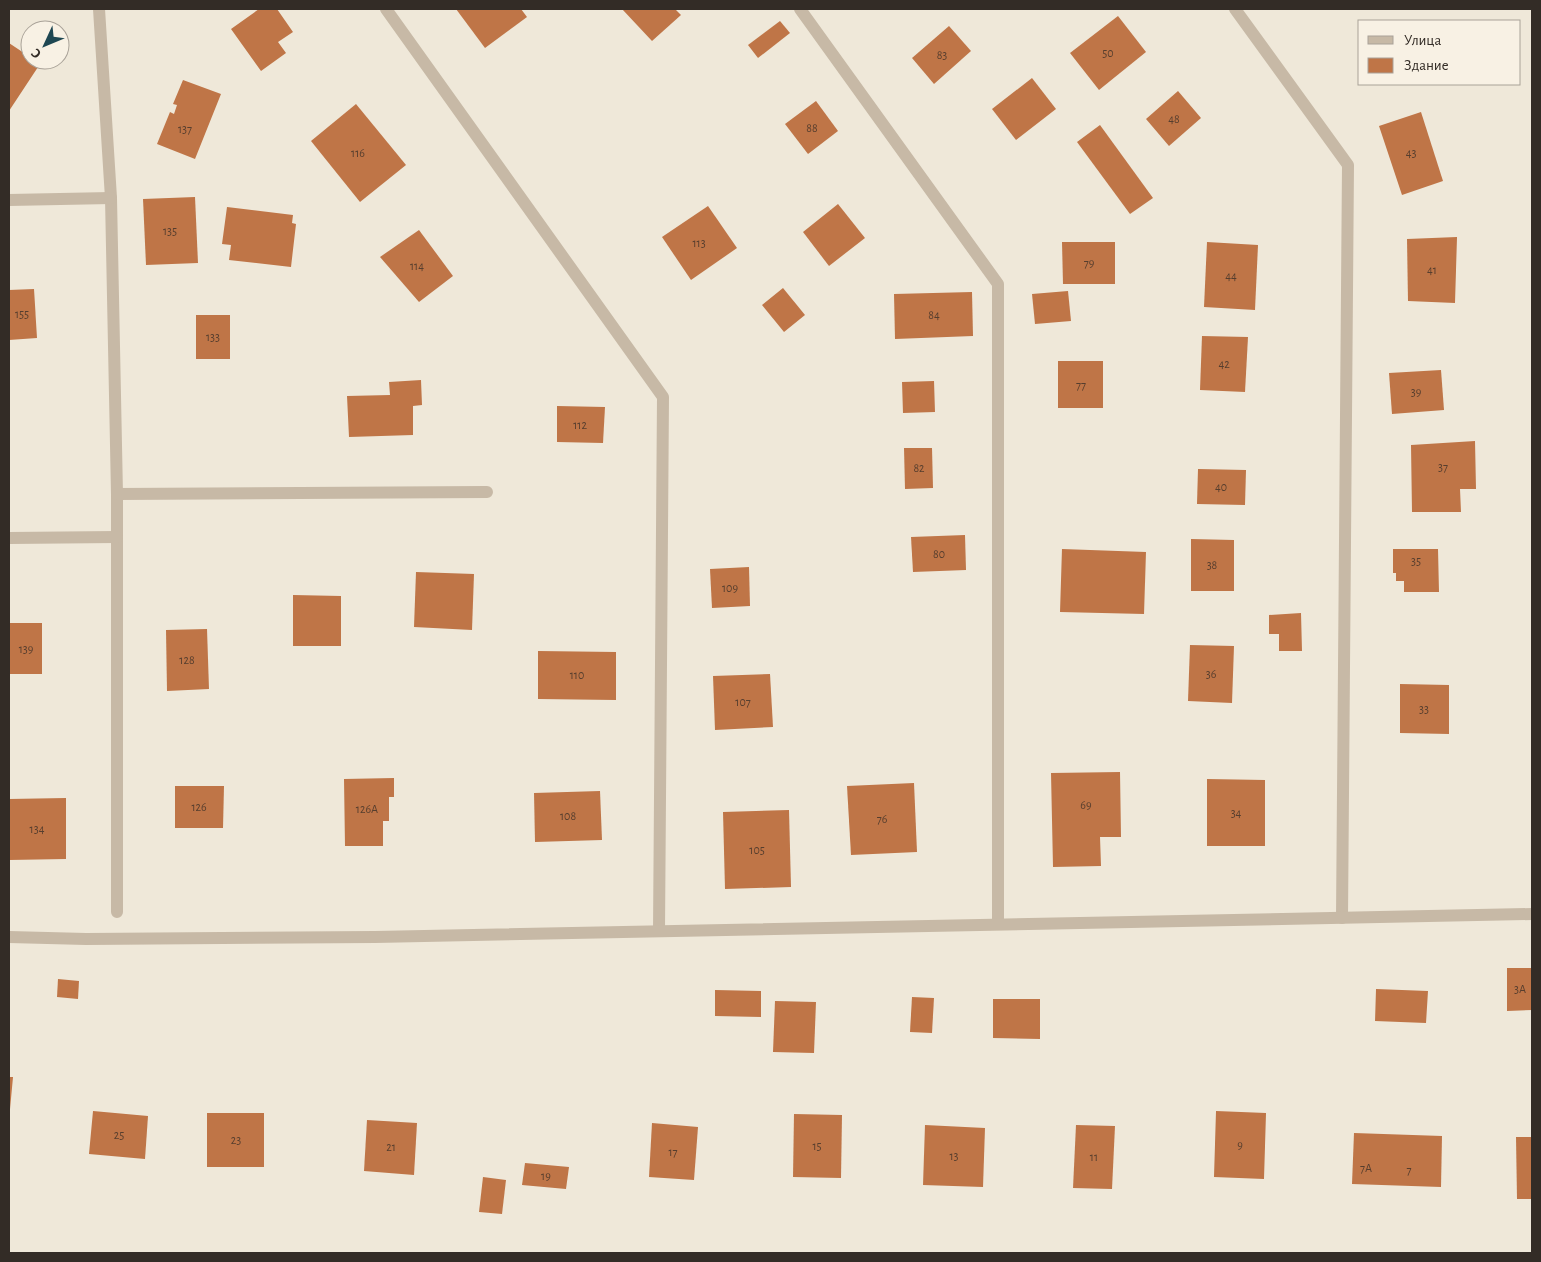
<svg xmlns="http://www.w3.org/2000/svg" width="1541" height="1262" font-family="'Alegreya Sans',sans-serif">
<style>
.building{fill:#bf7547}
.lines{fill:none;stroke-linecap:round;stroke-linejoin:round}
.lane{stroke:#c7b9a6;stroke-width:12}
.street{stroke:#c7b9a6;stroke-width:12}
.labels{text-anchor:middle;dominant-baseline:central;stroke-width:4.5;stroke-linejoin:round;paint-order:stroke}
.number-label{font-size:12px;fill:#563e2e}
</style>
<rect width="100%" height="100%" fill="#efe8d9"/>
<g class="building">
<polygon points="259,9 277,9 293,32 278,42 286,53 261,71 231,29"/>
<polygon points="456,9 521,9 527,17 485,48"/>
<polygon points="622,9 675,9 681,15 652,41"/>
<polygon points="1118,16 1146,52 1099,90 1070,53"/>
<polygon points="780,21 790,33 758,58 748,45"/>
<polygon points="949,26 971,51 934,84 912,58"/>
<polygon points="9,43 30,57 30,60 40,64 9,111"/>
<polygon points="1032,78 1056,109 1016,140 992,109"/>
<polygon points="183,80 221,94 195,159 157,144 170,112 174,114 177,105 173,104"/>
<polygon points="1178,91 1201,118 1169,146 1146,119"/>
<polygon points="816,101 838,131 808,154 785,124"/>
<polygon points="356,104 406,165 360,202 311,141"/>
<polygon points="1421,112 1443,181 1402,195 1379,126"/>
<polygon points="1100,125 1153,198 1130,214 1077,142"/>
<polygon points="195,197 198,263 146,265 143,199"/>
<polygon points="838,204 865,238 829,266 803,232"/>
<polygon points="708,206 737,248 691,280 662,237"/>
<polygon points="227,207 293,215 292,223 296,224 291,267 229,260 231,245 222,244"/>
<polygon points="419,230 453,276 419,302 380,257"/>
<polygon points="1457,237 1455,303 1408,301 1407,239"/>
<polygon points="1062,242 1115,242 1115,284 1063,284"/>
<polygon points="1207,242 1258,245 1255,310 1204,307"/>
<polygon points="783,288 805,315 784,332 762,305"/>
<polygon points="34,289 37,338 9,340 9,290"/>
<polygon points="1068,291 1071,321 1035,324 1032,294"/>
<polygon points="972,292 973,336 895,339 894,294"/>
<rect x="196" y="315" width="34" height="44"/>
<polygon points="1202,336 1248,337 1245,392 1200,390"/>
<rect x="1058" y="361" width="45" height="47"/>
<polygon points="1441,370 1444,410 1392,414 1389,373"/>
<polygon points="421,380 422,405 413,406 413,435 349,437 347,396 390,395 389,382"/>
<polygon points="934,381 935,412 903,413 902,382"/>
<polygon points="557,406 605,407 603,443 557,442"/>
<polygon points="1475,441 1476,489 1460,489 1461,512 1412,512 1411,445"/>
<polygon points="904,448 932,448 933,488 905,489"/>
<polygon points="1198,469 1246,470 1245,505 1197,504"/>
<polygon points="965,535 966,570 913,572 911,537"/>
<polygon points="1191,539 1234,540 1234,591 1191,591"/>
<polygon points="1062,549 1146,552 1144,614 1060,612"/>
<polygon points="1393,549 1438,549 1439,592 1404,592 1404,581 1396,581 1396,573 1393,573"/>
<polygon points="749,567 750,606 712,608 710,569"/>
<polygon points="416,572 474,574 472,630 414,627"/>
<polygon points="293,595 341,596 341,646 293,646"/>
<polygon points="1301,613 1302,651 1279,651 1279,634 1269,634 1269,615"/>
<rect x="9" y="623" width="33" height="51"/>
<polygon points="207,629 209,689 167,691 166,630"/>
<polygon points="1190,645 1234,646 1232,703 1188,701"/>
<polygon points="538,651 616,652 616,700 538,699"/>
<polygon points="770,674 773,727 715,730 713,676"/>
<polygon points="1400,684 1449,685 1449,734 1400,733"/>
<polygon points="1120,772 1121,837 1100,837 1101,866 1053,867 1051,773"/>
<polygon points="394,778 394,797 389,797 389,821 383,821 383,846 345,846 344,779"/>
<polygon points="1207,779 1265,780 1265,846 1207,846"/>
<polygon points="914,783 917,852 851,855 847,786"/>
<polygon points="175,786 224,786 223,828 175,828"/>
<polygon points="600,791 602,840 535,842 534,793"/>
<polygon points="66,798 66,859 9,860 9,799"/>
<polygon points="789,810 791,887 725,889 723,812"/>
<polygon points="1507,968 1532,968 1532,1010 1507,1011"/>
<polygon points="58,979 79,981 78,999 57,997"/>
<polygon points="1376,989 1428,991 1426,1023 1375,1021"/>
<polygon points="715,990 761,991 761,1017 715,1016"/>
<polygon points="912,997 934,998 932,1033 910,1032"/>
<polygon points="993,999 1040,999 1040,1039 993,1038"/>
<polygon points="775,1001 816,1002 814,1053 773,1052"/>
<polygon points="9,1077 13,1077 10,1109 9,1109"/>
<polygon points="93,1111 148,1116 145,1159 89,1154"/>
<polygon points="1216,1111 1266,1113 1264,1179 1214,1177"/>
<rect x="207" y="1113" width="57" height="54"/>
<polygon points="794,1114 842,1115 841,1178 793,1177"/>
<polygon points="367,1120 417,1123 414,1175 364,1171"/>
<polygon points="652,1123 698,1127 694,1180 649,1177"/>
<polygon points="925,1125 985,1128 983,1187 923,1185"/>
<polygon points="1076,1125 1115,1126 1112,1189 1073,1188"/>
<polygon points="1354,1133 1442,1136 1441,1187 1352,1184"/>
<polygon points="1516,1137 1532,1137 1532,1199 1517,1199"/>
<polygon points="525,1163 569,1167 566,1189 522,1185"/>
<polygon points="483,1177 506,1180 502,1214 479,1212"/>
</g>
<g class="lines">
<g class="lane">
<polyline points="99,9 111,198 117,494 117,912"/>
<polyline points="386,9 663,397 659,931"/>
<polyline points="800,9 998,284 998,924"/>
<polyline points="1235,9 1348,165 1342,918"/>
<polyline points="9,200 111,198"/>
<polyline points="117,494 487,492"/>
<polyline points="9,538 117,537"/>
</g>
<polyline class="street" points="9,937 86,939 375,937 1532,914"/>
</g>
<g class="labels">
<g class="number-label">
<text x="1108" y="53">50</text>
<text x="942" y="55">83</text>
<text x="1174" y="119">48</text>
<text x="812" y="128">88</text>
<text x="185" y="129">137</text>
<text x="358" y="153">116</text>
<text x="1411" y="153">43</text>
<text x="170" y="231">135</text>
<text x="699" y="243">113</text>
<text x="1089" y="263">79</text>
<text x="417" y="266">114</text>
<text x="1432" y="270">41</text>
<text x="1231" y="276">44</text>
<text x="22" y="314">155</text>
<text x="934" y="315">84</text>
<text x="213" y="337">133</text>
<text x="1224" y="364">42</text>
<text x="1081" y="385">77</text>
<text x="1416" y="392">39</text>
<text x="580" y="425">112</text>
<text x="1443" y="467">37</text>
<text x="919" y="468">82</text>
<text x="1221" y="487">40</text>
<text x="939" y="554">80</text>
<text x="1416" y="561">35</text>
<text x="1212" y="565">38</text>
<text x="730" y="588">109</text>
<text x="26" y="649">139</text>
<text x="187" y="660">128</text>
<text x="1211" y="674">36</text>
<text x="577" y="675">110</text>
<text x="743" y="702">107</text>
<text x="1424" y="709">33</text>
<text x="1086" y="805">69</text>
<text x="199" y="807">126</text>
<text x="367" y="809">126А</text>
<text x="1236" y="813">34</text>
<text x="568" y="816">108</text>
<text x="882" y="819">76</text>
<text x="37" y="829">134</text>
<text x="757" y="850">105</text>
<text x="1520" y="989">3А</text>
<text x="119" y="1135">25</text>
<text x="236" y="1140">23</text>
<text x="1240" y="1145">9</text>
<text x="817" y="1146">15</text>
<text x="391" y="1147">21</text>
<text x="673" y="1152">17</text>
<text x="954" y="1156">13</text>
<text x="1094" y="1157">11</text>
<text x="1366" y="1168">7А</text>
<text x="1409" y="1170">7</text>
<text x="546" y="1176">19</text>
</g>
</g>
<rect width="1541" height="1262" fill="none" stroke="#332c26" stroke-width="20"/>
<rect x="1358" y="20" width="162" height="65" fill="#f8f1e4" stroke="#a9a298"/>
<rect x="1368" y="36" width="25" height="8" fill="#c7b9a6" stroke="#a9a298"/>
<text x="1404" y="45" font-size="15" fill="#332c26">Улица</text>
<rect x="1368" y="58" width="25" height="15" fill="#bf7547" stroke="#a9a298"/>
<text x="1404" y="70" font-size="15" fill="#332c26">Здание</text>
<g transform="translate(45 45) rotate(226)"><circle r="24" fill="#f8f1e4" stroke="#a9a298"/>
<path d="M0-4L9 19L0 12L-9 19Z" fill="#1e4752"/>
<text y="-8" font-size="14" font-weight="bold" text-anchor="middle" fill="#332c26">С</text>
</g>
</svg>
